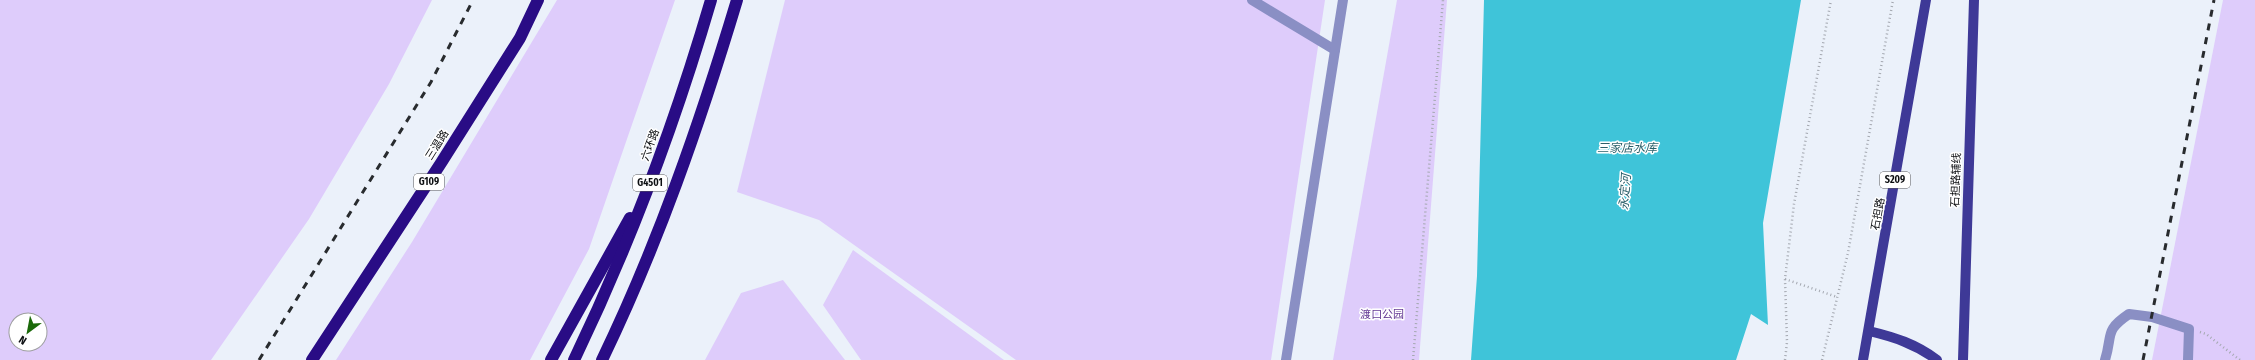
<svg xmlns="http://www.w3.org/2000/svg" width="2255" height="360" font-family="'Fira Sans Condensed','Noto Sans SC',sans-serif">
<style>
.green{fill:#deccfb;fill-rule:evenodd}
.water{fill:#3fc4d9}
.lines{fill:none;stroke-linecap:round;stroke-linejoin:round}
.path{stroke:#a4a8b0;stroke-width:2.5;stroke-dasharray:1 3;stroke-linecap:butt}
.minor{stroke:#8a8fc4;stroke-width:10}
.major{stroke:#3e3997;stroke-width:10}
.highway{stroke:#290c85;stroke-width:12}
.rail{stroke:#282b2e;stroke-width:3;stroke-dasharray:7 7;stroke-linecap:butt}
.labels{text-anchor:middle;dominant-baseline:central;stroke-width:3;stroke-linejoin:round;paint-order:stroke}
.shield{fill:#fff;stroke:#565759;stroke-width:1}
.shield-label{font-size:10px;font-weight:bold;fill:#0d0f12}
.street-label{font-size:11px;fill:#0d0f12;stroke:#fff}
.park-label{font-size:11px;fill:#643994;stroke:#fff}
.water-label{font-size:12px;font-style:italic;fill:#2b606a;stroke:#fff}
</style>
<rect width="100%" height="100%" fill="#ebf1fa"/>
<g class="green">
<path d="M0,0H432L389,84L309,219L211,360H0ZM16,320H40V344H16Z"/>
<polygon points="557,0 675,0 589,249 530,360 336,360 412,242"/>
<polygon points="785,0 1325,0 1271,360 1016,360 819,220 737,192"/>
<polygon points="1397,0 1447,0 1419,360 1333,360"/>
<polygon points="2223,0 2255,0 2255,360 2152,360"/>
<polygon points="853,250 1004,360 861,360 823,305"/>
<polygon points="783,280 845,360 705,360 741,293"/>
</g>
<polygon class="water" points="1484,0 1801,0 1763,223 1768,325 1751,314 1736,360 1471,360 1477,276"/>
<g class="lines">
<g class="path">
<polyline points="1785,279 1837,297"/>
<polyline points="2200,332 2206,334 2240,360"/>
<polyline points="1413,360 1443,0"/>
<polyline points="1785,360 1787,342 1785,279 1794,204 1831,0"/>
<polyline points="1822,360 1848,253 1893,0"/>
</g>
<g class="minor">
<polyline points="1252,0 1335,50"/>
<polyline points="1286,360 1343,0"/>
<path d="M2105,360C2113,334 2104,331 2129,314L2152,317L2189,329L2188,360"/>
</g>
<g class="major">
<path d="M1869,331C1894,337 1916,344 1937,360"/>
<polyline points="1863,360 1926,0"/>
<polyline points="1963,360 1974,0"/>
</g>
<g class="highway">
<polyline points="312,360 441,163 520,38 538,0"/>
<polyline points="551,360 630,218"/>
<path d="M574,360C630,244 675,123 711,0"/>
<path d="M602,360C658,244 700,123 737,0"/>
</g>
<g class="rail">
<polyline points="259,360 431,82 473,0"/>
<polyline points="2143,360 2214,0"/>
</g>
</g>
<g class="labels">
<g class="shield">
<rect x="1880" y="172" width="30" height="16" rx="3"/>
<rect x="414" y="174" width="30" height="16" rx="3"/>
<rect x="633" y="175" width="34" height="16" rx="3"/>
</g>
<g class="shield-label">
<text x="1895" y="180">S209</text>
<text x="429" y="182">G109</text>
<text x="650" y="183">G4501</text>
</g>
<g class="street-label">
<text transform="translate(437 145) rotate(-58)">三温路</text>
<text transform="translate(650 145) rotate(-70)">六环路</text>
<text transform="translate(1956 180) rotate(-88)">石担路辅线</text>
<text transform="translate(1878 214) rotate(-80)">石担路</text>
</g>
<g class="park-label">
<text x="1382" y="314">渡口公园</text>
</g>
<g class="water-label">
<text x="1627" y="148">三家店水库</text>
<text transform="translate(1625 192) rotate(-86)">永定河</text>
</g>
</g>
<g transform="translate(28 332) rotate(212)"><circle r="19" fill="#ffffff" stroke="#9e9fa0"/>
<path d="M0-3L7 15L0 10L-7 15Z" fill="#1b690a"/>
<text y="-6" font-size="11" font-weight="bold" text-anchor="middle" fill="#0d0f12">N</text>
</g>
</svg>
